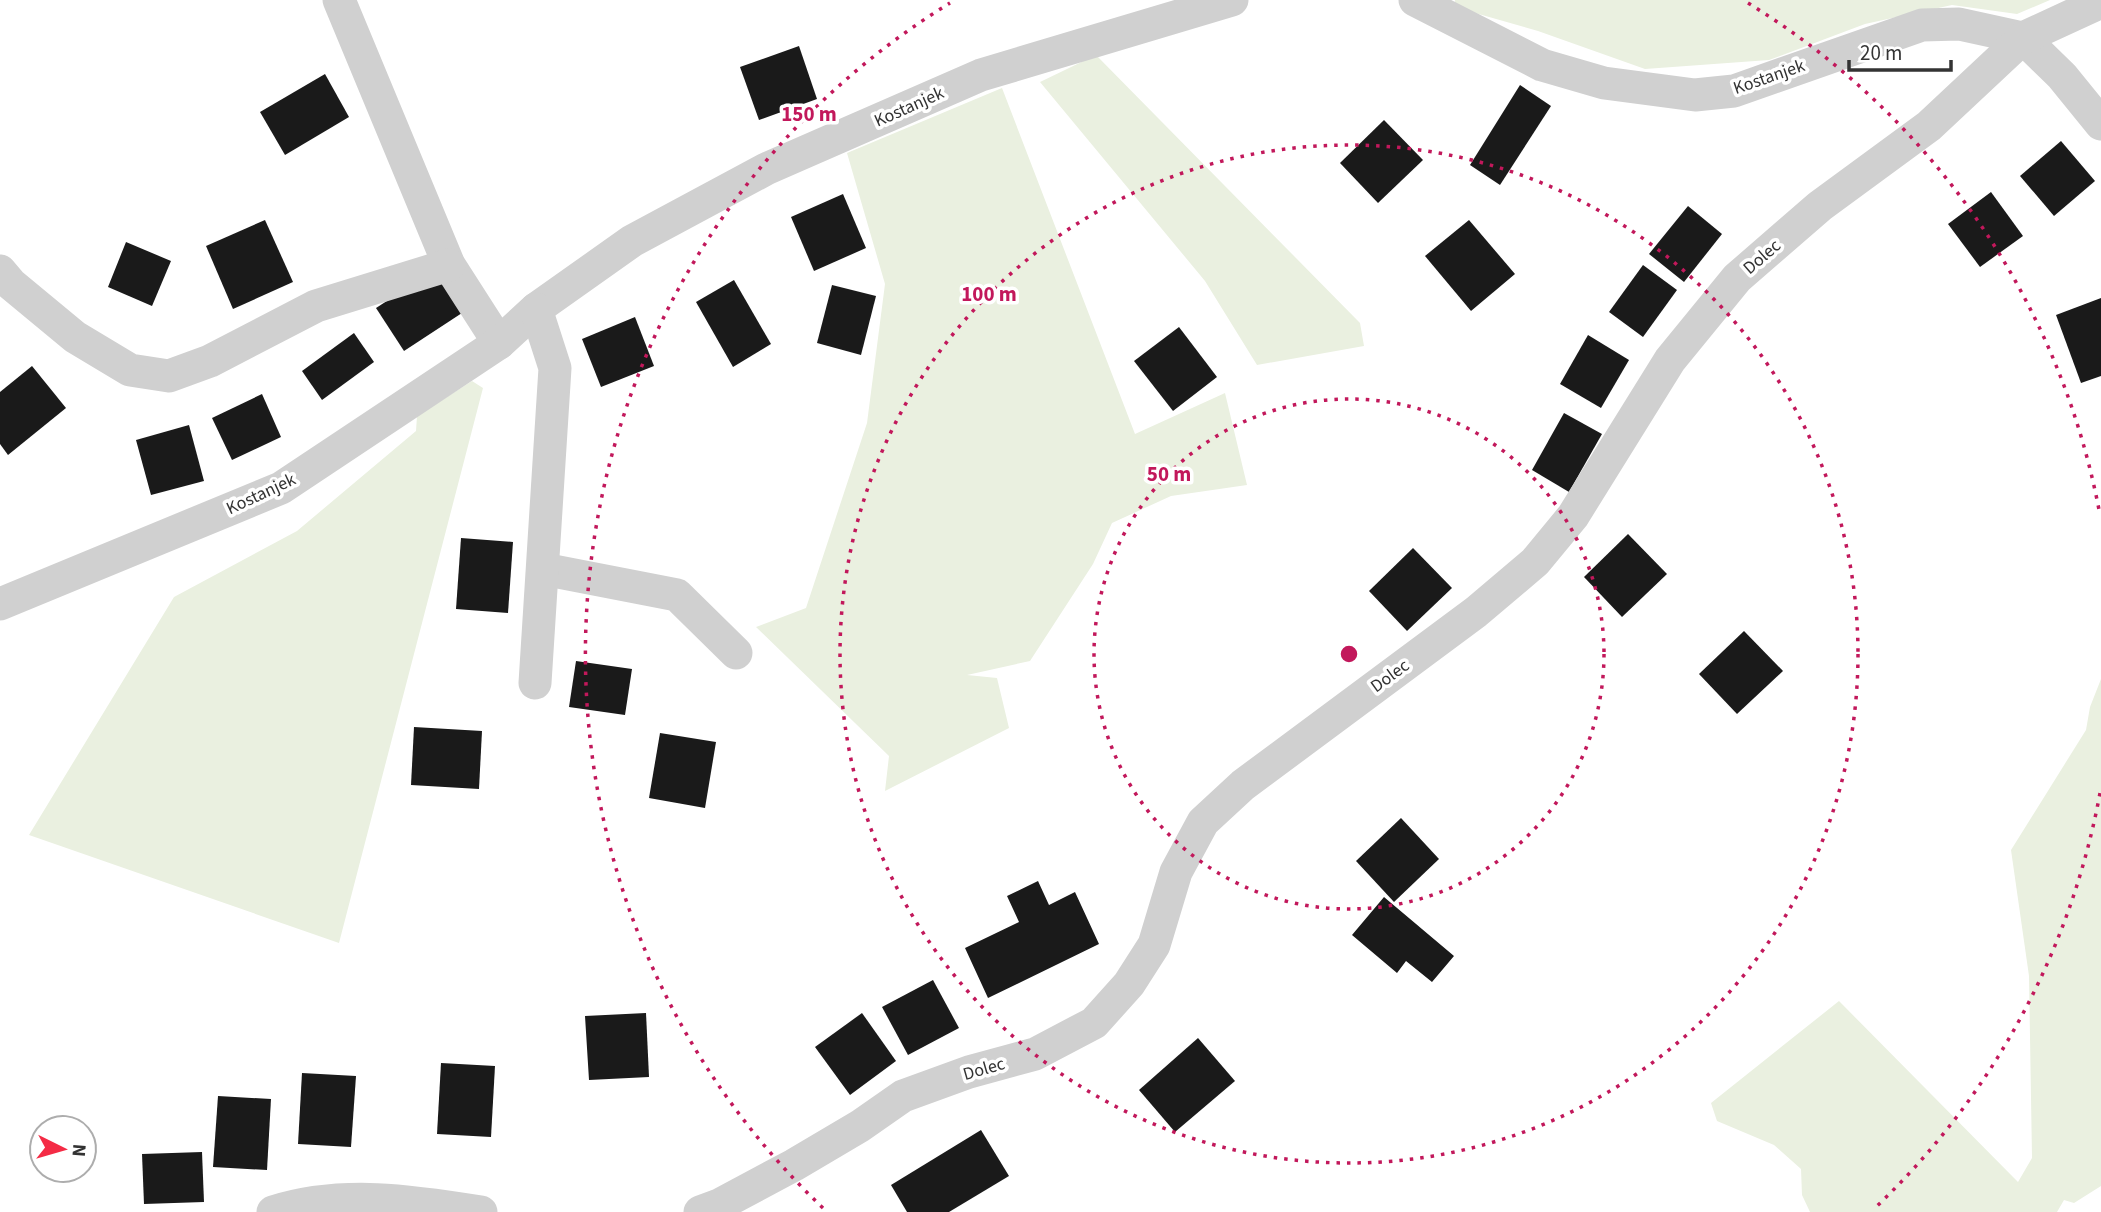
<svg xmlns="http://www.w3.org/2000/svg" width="2101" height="1212" font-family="'Source Sans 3',sans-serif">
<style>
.green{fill:#eaf0e0}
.building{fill:#1a1a1a}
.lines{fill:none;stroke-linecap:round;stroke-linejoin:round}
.street{stroke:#d0d0d0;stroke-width:33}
.ring{fill:none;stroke:#c2185b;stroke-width:3.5;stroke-dasharray:3.5 7}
.labels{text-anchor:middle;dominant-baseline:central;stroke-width:7;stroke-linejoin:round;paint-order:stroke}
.street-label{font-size:18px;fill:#333;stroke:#fff}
.centre{fill:#c2185b;stroke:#fff;stroke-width:3.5}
.ring-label{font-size:21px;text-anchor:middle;font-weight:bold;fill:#c2185b;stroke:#fff;stroke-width:7;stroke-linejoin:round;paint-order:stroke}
</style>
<rect width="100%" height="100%" fill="#fff"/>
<g class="green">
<polygon points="1455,0 2050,0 2017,14 1952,5 1865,24 1769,60 1645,69 1538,31 1454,7"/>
<polygon points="1096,55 1360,323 1364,346 1257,365 1205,281 1040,82"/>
<polygon points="1002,88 1135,434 1225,393 1247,485 1171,496 1112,523 1093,564 1030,661 967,675 997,678 1009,728 885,791 889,756 756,627 806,608 867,423 885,284 847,153"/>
<polygon points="472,381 483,388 339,943 29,835 174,597 297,531 416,431 417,416"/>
<polygon points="2101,679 2101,1186 2074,1203 2064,1200 2057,1212 1810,1212 1802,1195 1801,1169 1774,1145 1717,1121 1711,1103 1839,1001 2018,1182 2032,1158 2029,976 2011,850 2086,730 2090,707"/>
</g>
<g class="building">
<polygon points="799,46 817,99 759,120 740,67"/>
<polygon points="325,74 349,117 285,155 260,112"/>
<polygon points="1520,85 1551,106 1500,185 1470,165"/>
<polygon points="1384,120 1423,160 1378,203 1340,163"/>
<polygon points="2061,141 2095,181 2054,216 2020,176"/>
<polygon points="1991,192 2023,236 1980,267 1948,224"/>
<polygon points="843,194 866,248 814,271 791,217"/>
<polygon points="1688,206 1722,234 1684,282 1649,254"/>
<polygon points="265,220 293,282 233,309 206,246"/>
<polygon points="1469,220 1515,274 1471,311 1425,256"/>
<polygon points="126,242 171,261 152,306 108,287"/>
<polygon points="1643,265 1677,290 1643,337 1609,312"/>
<polygon points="435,270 462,313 404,351 376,308"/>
<polygon points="734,280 771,344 733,367 696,302"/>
<polygon points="832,285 876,296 861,355 817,343"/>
<polygon points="2101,298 2101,376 2081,383 2056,315"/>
<polygon points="635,317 654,366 601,387 582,339"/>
<polygon points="1179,327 1217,377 1173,411 1134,361"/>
<polygon points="354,333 374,362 322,400 302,371"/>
<polygon points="1588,335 1629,360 1601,408 1560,384"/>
<polygon points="32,366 66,408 8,455 0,444 0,392"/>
<polygon points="262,394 281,437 232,460 212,418"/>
<polygon points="1564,413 1602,434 1569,492 1532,470"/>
<polygon points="189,425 204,481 151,495 136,440"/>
<polygon points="1628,534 1667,574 1622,617 1584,577"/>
<polygon points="461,538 513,542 508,613 456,609"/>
<polygon points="1413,548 1452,588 1407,631 1369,591"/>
<polygon points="1744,631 1783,671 1737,714 1699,674"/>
<polygon points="576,661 632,669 625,715 569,707"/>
<polygon points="414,727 482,731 479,789 411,785"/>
<polygon points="660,733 716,742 705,808 649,798"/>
<polygon points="1401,818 1439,859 1394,902 1356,861"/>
<polygon points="1038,881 1049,905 1075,892 1099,944 988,998 965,948 1019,922 1007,896"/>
<polygon points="1384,897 1454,956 1432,982 1406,961 1397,973 1352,935"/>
<polygon points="933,980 959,1028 908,1055 882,1007"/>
<polygon points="646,1013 649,1077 589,1080 585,1016"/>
<polygon points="862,1013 896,1061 850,1095 815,1047"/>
<polygon points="1198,1038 1235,1081 1175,1132 1139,1090"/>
<polygon points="441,1063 495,1066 491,1137 437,1134"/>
<polygon points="302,1073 356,1076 351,1147 298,1144"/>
<polygon points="218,1096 271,1099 267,1170 213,1167"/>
<polygon points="981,1130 1009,1176 949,1212 907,1212 891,1185"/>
<polygon points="202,1152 204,1202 144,1204 142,1154"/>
</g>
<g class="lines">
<g class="street">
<polyline points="339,0 449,265 499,343"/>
<polyline points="1415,0 1542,65 1604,83 1695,95 1734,91 1922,25 1959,24 2023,38 2062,76 2101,124"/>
<polyline points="0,271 11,284 75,337 130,370 169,376 210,361 316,306 449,265"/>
<polyline points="543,569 677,595 736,653"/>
<polyline points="0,604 281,488 499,343 536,309 632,241 766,169 981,75 1232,0"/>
<polyline points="535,683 555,368 536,309"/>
<path d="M273,1212C341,1190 413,1201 481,1212"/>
<polyline points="700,1212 719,1205 794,1165 860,1126 903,1096 969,1072 1035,1054 1094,1023 1129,984 1154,945 1176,872 1203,822 1243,785 1476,612 1535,562 1573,516 1670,360 1737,278 1820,206 1929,126 2023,38 2101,2"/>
</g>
</g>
<g class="ring">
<circle cx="1349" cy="654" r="255"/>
<circle cx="1349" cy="654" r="509"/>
<path d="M2100 793A764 764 0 0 1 1875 1208M823 1208A764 764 0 0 1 950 3M1748 3A764 764 0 0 1 2100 515"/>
</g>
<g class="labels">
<g class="street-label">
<text transform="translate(1769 77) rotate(-19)">Kostanjek</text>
<text transform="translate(909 107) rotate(-24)">Kostanjek</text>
<text transform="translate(1762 257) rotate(-41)">Dolec</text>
<text transform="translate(261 494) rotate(-25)">Kostanjek</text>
<text transform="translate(1390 676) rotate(-36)">Dolec</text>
<text transform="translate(984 1069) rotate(-16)">Dolec</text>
</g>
</g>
<circle cx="1349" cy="654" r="10" class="centre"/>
<g class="ring-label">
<text x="809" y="121">150 m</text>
<text x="989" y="301">100 m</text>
<text x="1169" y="481">50 m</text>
</g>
<g transform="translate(63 1149) rotate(95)"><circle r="33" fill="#ffffff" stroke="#adadad" stroke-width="2"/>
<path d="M0-5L12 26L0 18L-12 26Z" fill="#f42b45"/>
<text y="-10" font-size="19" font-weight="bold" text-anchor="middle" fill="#333333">N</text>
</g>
<path d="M1849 60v10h102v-10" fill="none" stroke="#333333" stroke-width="3.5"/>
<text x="1860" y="60" font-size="21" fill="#333333" stroke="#ffffff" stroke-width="5" paint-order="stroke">20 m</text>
</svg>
